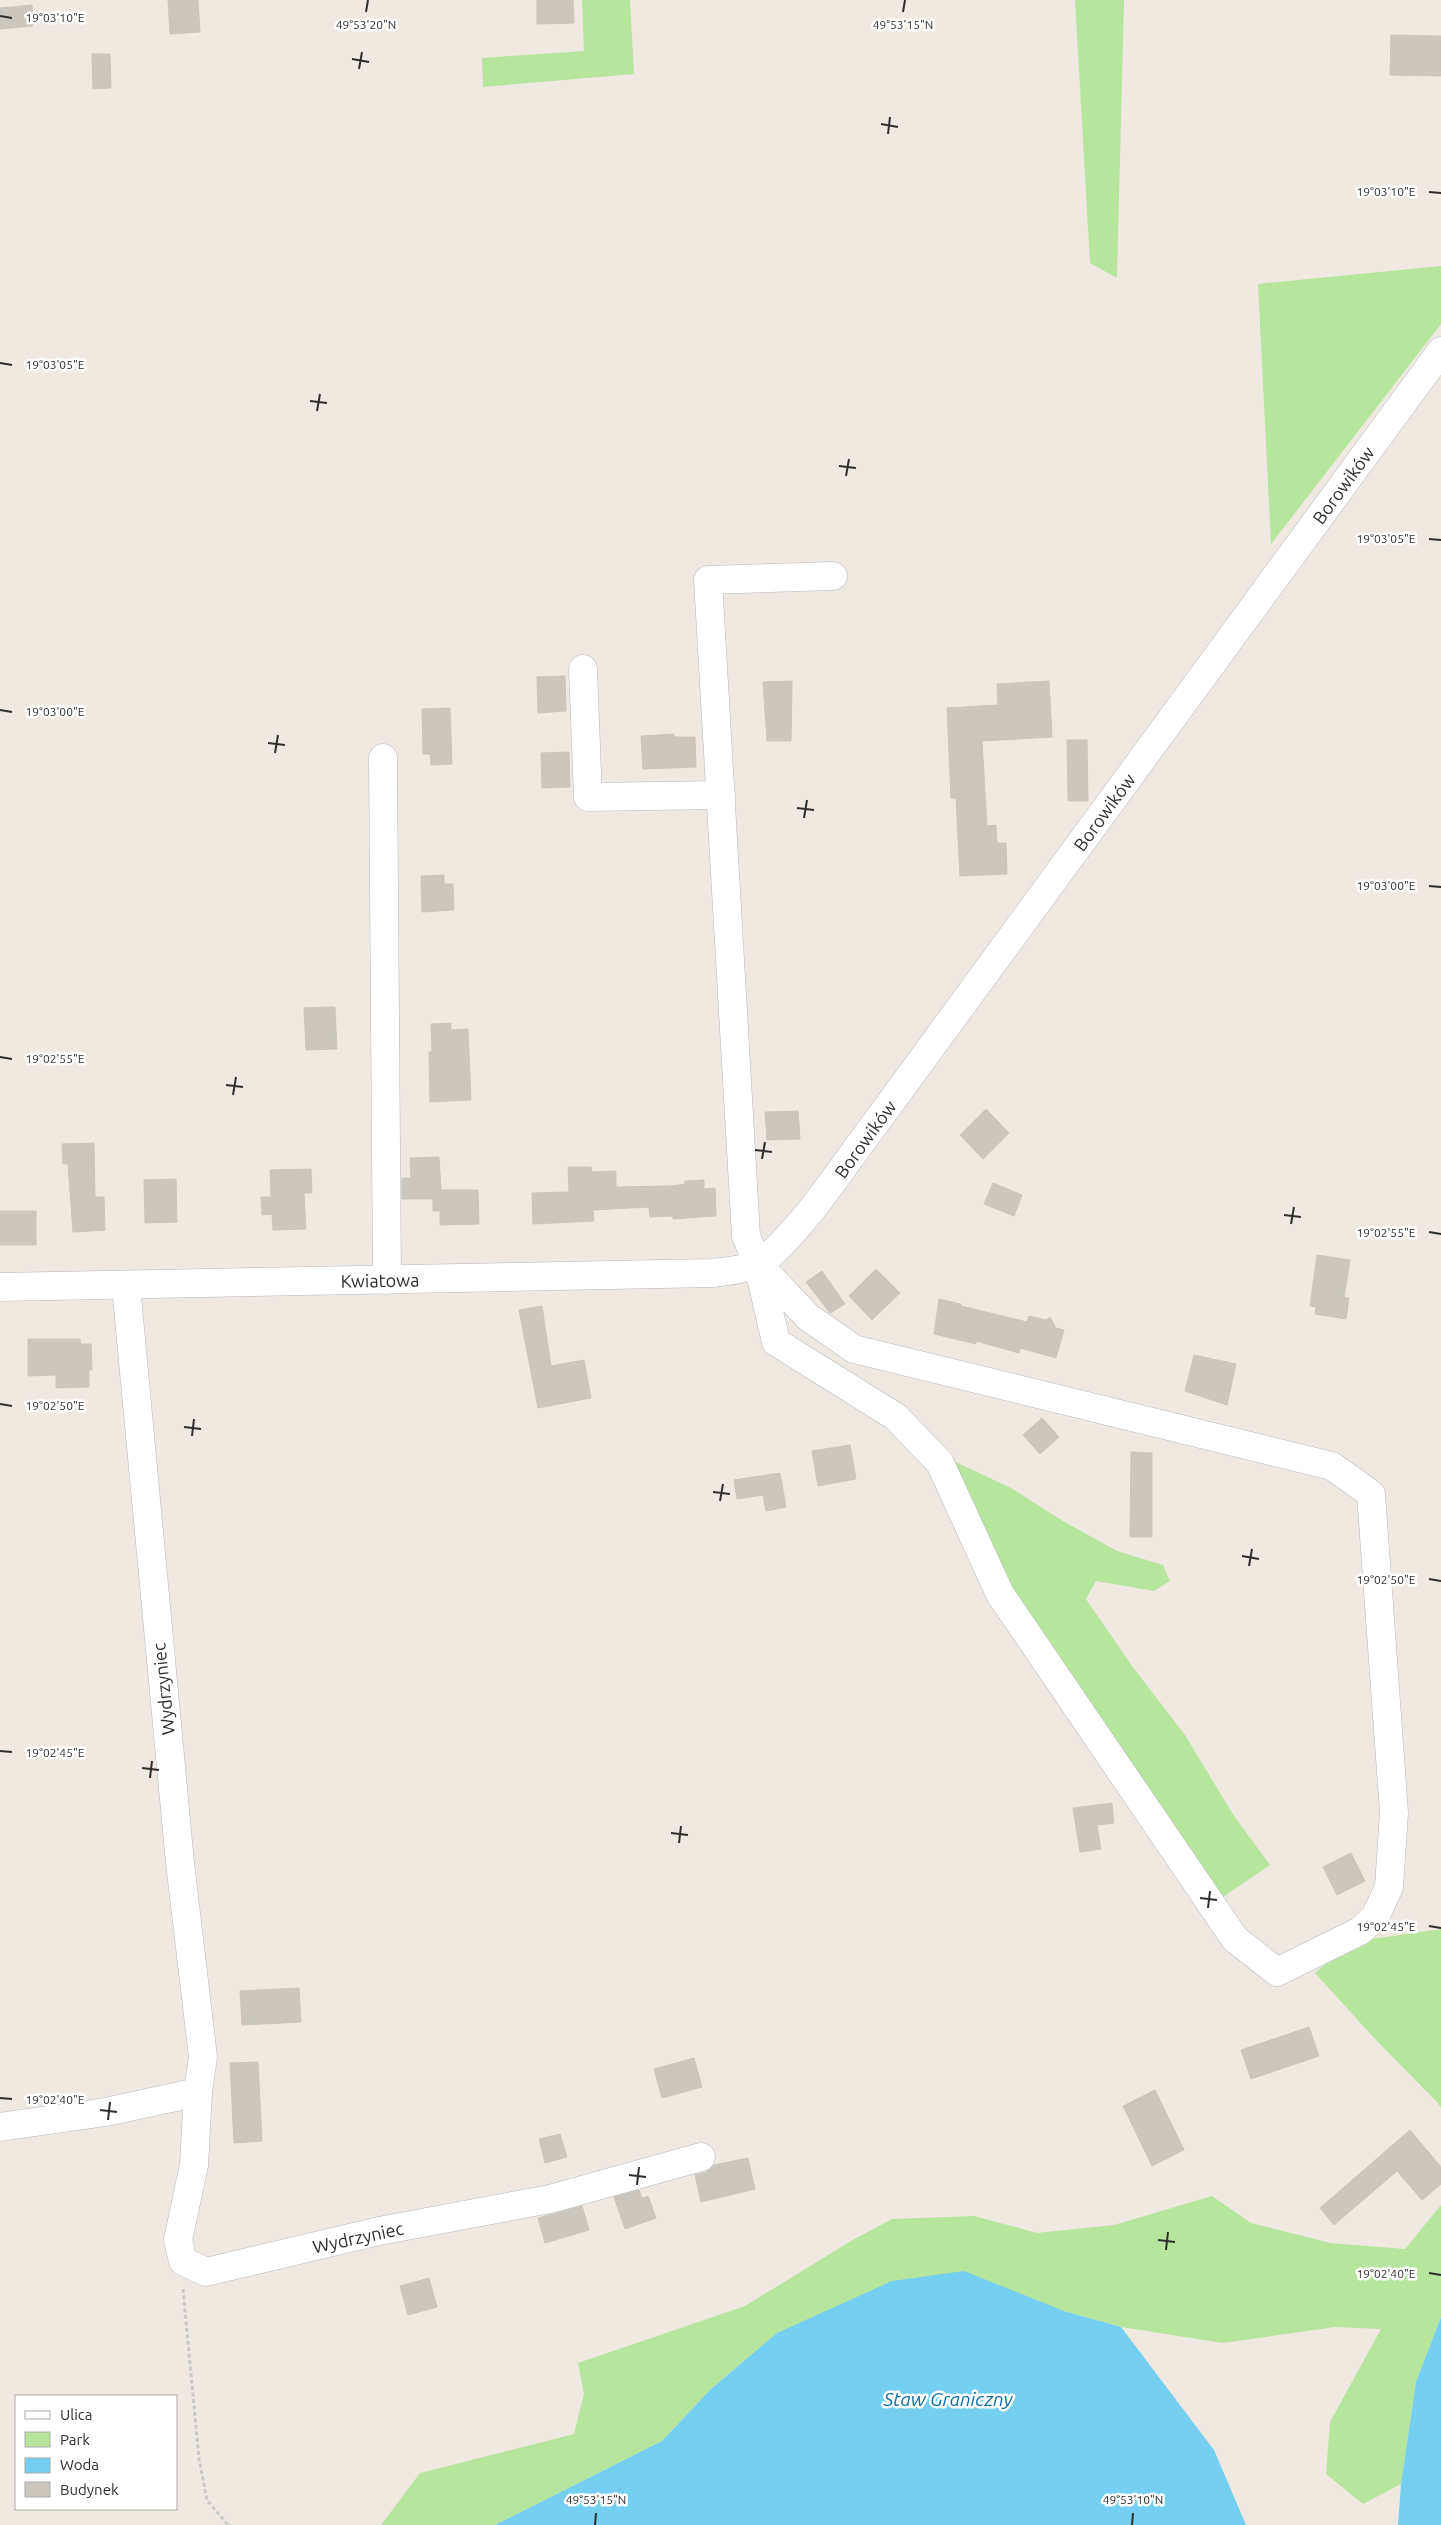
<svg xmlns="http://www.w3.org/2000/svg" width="1441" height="2525" font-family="Ubuntu,sans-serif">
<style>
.green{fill:#b6e59e}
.water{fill:#75cff0}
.building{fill:#cbc7bf;stroke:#cbc5ba}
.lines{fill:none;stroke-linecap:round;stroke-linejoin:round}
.minor-casing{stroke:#b4b7c1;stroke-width:29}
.path{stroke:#c9c9c9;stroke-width:3;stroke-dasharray:4 2.5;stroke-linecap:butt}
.minor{stroke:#fff;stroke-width:28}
.ticks{fill:none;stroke:#2e2e2e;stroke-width:2}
.labels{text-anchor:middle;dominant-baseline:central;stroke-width:5;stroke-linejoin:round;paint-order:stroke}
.street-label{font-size:18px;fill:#2e2e2e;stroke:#fff}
.water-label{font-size:19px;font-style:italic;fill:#0d6fa3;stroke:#fff}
.ticks-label{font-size:12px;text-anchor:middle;fill:#2e2e2e;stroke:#fff;stroke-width:5;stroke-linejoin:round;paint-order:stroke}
</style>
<rect width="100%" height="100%" fill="#efe9e1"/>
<g class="green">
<polygon points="582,0 630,0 634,74 483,87 482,58 584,51"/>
<polygon points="1075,0 1124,0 1117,278 1090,263"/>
<polygon points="1441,266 1441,324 1271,544 1258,284"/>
<polygon points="945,1457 1011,1488 1063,1521 1117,1551 1163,1565 1170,1581 1154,1591 1096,1581 1086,1599 1132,1666 1185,1735 1234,1816 1270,1865 1220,1899 1006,1591"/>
<polygon points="1441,1929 1441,2108 1437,2102 1376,2040 1315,1973 1350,1942"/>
<polygon points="1212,2196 1251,2223 1330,2243 1405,2249 1441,2205 1441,2317 1416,2382 1401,2484 1363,2504 1326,2474 1330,2422 1381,2329 1335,2327 1223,2343 1121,2327 1064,2311 777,2333 711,2389 662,2441 495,2525 381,2525 420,2473 574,2434 584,2394 578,2363 745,2306 851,2241 892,2219 974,2216 1037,2233 1114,2225"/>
</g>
<g class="water">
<polygon points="964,2271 1064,2311 1121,2327 1214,2450 1246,2525 495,2525 662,2441 711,2389 777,2333 892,2281"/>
<polygon points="1441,2317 1441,2525 1398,2525 1401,2484 1416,2382"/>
</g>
<g class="building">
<polygon points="168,0 198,0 200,32 170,34"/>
<polygon points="537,0 573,0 574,23 537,24"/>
<polygon points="32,5 33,26 0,29 0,8"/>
<polygon points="1391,35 1441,36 1441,76 1390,75"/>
<polygon points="92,54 110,54 111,88 93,89"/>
<polygon points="565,676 566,711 538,713 537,677"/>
<polygon points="792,681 791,741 767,741 763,682"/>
<polygon points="1049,681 1052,737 982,741 987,826 996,825 997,843 1006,843 1007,874 960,876 956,798 951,798 947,708 998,705 997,684"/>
<polygon points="450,708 452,764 431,765 430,754 423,754 422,709"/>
<polygon points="674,734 674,737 695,737 696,767 643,769 641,736"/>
<polygon points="1067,740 1087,740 1088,801 1068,801"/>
<polygon points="569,752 570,787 542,788 541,753"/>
<polygon points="444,875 444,884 453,884 454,910 422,912 421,876"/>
<polygon points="326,1007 335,1007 337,1049 306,1050 304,1008"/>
<polygon points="451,1023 451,1030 468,1029 471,1100 430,1102 429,1052 432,1052 431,1024"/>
<polygon points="986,1109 1009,1133 983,1159 960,1135"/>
<polygon points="798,1111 800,1139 767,1140 765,1112"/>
<polygon points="94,1143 95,1197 104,1197 105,1230 73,1232 68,1164 63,1164 62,1144"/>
<polygon points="439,1157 441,1190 478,1190 479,1224 440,1225 440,1211 433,1211 433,1199 402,1199 402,1178 411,1178 410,1158"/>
<polygon points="568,1167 591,1167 592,1172 616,1171 616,1187 672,1186 685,1184 685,1181 704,1180 704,1189 715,1188 716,1216 673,1219 673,1216 650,1217 649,1207 593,1210 594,1221 533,1224 532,1193 569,1192"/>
<polygon points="311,1169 312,1193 304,1193 306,1229 273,1230 272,1214 262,1215 261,1197 271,1197 270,1170"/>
<polygon points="176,1179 177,1222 145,1223 144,1180"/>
<polygon points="993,1183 1022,1195 1014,1216 984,1204"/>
<rect x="0" y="1211" width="36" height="34"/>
<polygon points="1317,1255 1350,1260 1344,1297 1349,1298 1346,1319 1315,1314 1316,1307 1310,1306"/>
<polygon points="876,1269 900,1293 872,1320 849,1296"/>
<polygon points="822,1271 845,1304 830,1313 806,1282"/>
<polygon points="939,1299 961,1304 961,1306 1027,1322 1029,1316 1046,1320 1050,1317 1056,1328 1064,1330 1056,1358 1020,1348 1019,1353 976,1341 976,1344 934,1334"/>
<polygon points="542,1306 551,1366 584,1360 591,1398 538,1408 519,1310"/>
<polygon points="28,1339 80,1339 81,1344 91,1344 92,1370 89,1370 89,1387 56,1388 56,1375 28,1376"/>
<polygon points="1194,1355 1236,1364 1227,1405 1185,1391"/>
<polygon points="1042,1418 1059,1437 1040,1454 1023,1435"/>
<polygon points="850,1445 856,1479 818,1486 812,1451"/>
<polygon points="1131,1452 1152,1453 1152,1537 1130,1537"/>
<polygon points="780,1473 786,1507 766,1511 763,1495 737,1499 734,1480"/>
<polygon points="1112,1803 1114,1823 1097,1825 1101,1849 1080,1852 1073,1808"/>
<polygon points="1351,1853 1365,1881 1337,1895 1323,1867"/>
<polygon points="299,1988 301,2022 242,2025 240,1991"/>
<polygon points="1309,2027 1319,2056 1251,2079 1241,2050"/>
<polygon points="694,2058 702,2087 662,2098 654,2069"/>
<polygon points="258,2062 262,2141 234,2143 230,2063"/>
<polygon points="1155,2090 1184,2150 1152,2166 1123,2106"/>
<polygon points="1410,2130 1441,2167 1441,2184 1422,2200 1397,2171 1334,2225 1320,2208"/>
<polygon points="560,2134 567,2157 545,2163 539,2139"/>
<polygon points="748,2158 755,2189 701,2202 695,2175 706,2172 714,2165"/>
<polygon points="639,2190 642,2198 648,2196 656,2218 625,2229 614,2197"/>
<polygon points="582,2206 589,2230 545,2243 538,2218"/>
<polygon points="429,2278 437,2307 408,2315 400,2286"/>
</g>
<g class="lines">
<defs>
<g id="minor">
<polyline points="583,669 588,797 721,795"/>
<polyline points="383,758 387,1280"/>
<polygon points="758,1264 808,1317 854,1349 1332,1466 1371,1494 1394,1813 1389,1887 1375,1917 1360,1931 1277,1972 1235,1939 1000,1594 940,1463 896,1417 776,1342"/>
<polyline points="758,1264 746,1236 708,580 833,576"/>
<path d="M0,1287L713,1273C728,1271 743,1270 756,1265C772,1258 805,1218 817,1203L1441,351"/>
<polyline points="198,2092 194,2165 178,2240 183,2261 206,2272 379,2231 550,2199 701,2157"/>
<polyline points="0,2127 106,2112 198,2092 203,2057 180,1863 126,1286"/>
</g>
</defs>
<use href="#minor" class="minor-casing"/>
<polyline class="path" points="183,2289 199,2459 207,2500 228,2525"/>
<use href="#minor" class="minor"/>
</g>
<path class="ticks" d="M366,12L368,0M903,12L905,0M0,16L12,18M352,59L369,62M359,69L362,52M881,124L898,127M888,134L890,117M1429,192L1441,193M0,363L12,365M310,401L327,403M317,411L320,394M839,466L856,468M846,476L849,459M1429,539L1441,540M0,710L12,712M268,743L285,745M275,753L278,735M797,808L814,810M804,818L807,800M1429,886L1441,887M0,1057L12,1059M226,1085L243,1087M233,1095L236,1077M755,1150L772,1152M762,1159L765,1142M1284,1215L1301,1217M1291,1224L1294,1207M1429,1232L1441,1234M0,1404L12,1406M184,1427L201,1429M192,1436L194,1419M713,1492L730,1494M720,1501L723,1484M1242,1556L1259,1559M1249,1566L1252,1549M1429,1579L1441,1581M0,1751L12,1752M142,1768L159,1770M150,1778L152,1761M671,1833L688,1835M679,1843L681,1826M1200,1898L1217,1900M1208,1908L1210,1891M1429,1926L1441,1928M0,2098L12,2099M100,2110L117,2112M108,2120L110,2102M629,2175L646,2177M637,2185L639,2167M1158,2240L1175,2242M1166,2250L1168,2232M1429,2273L1441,2275M595,2525L596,2513M1132,2525L1133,2513"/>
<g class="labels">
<g class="street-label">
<text transform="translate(1343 485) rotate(-54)">Borowików</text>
<text transform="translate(1104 812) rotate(-54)">Borowików</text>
<text transform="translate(865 1139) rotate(-54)">Borowików</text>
<text transform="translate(380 1280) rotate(-1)">Kwiatowa</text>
<text transform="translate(163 1689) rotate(-96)">Wydrzyniec</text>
<text transform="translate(358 2237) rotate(-12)">Wydrzyniec</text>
</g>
<g class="water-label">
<text x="948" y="2399">Staw Graniczny</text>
</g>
</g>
<g class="ticks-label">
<text x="55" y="22">19°03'10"E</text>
<text x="366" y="29">49°53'20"N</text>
<text x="903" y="29">49°53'15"N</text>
<text x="1386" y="196">19°03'10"E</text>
<text x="55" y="369">19°03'05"E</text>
<text x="1386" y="543">19°03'05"E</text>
<text x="55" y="716">19°03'00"E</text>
<text x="1386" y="890">19°03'00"E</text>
<text x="55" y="1063">19°02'55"E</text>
<text x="1386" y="1237">19°02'55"E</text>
<text x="55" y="1410">19°02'50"E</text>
<text x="1386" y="1584">19°02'50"E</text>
<text x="55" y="1757">19°02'45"E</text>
<text x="1386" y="1931">19°02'45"E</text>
<text x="55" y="2104">19°02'40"E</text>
<text x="1386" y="2278">19°02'40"E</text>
<text x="596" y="2504">49°53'15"N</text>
<text x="1133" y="2504">49°53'10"N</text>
</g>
<rect x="15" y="2395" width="162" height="115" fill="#ffffff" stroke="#ababab"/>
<rect x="25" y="2411" width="25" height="8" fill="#ffffff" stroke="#ababab"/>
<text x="60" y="2420" font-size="15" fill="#2e2e2e">Ulica</text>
<rect x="25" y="2432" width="25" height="15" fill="#b6e59e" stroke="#ababab"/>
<text x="60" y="2445" font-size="15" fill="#2e2e2e">Park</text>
<rect x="25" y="2458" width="25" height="15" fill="#75cff0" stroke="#ababab"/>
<text x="60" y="2470" font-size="15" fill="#2e2e2e">Woda</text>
<rect x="25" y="2482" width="25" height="15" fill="#cbc7bf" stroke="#ababab"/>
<text x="60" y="2495" font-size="15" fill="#2e2e2e">Budynek</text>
</svg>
